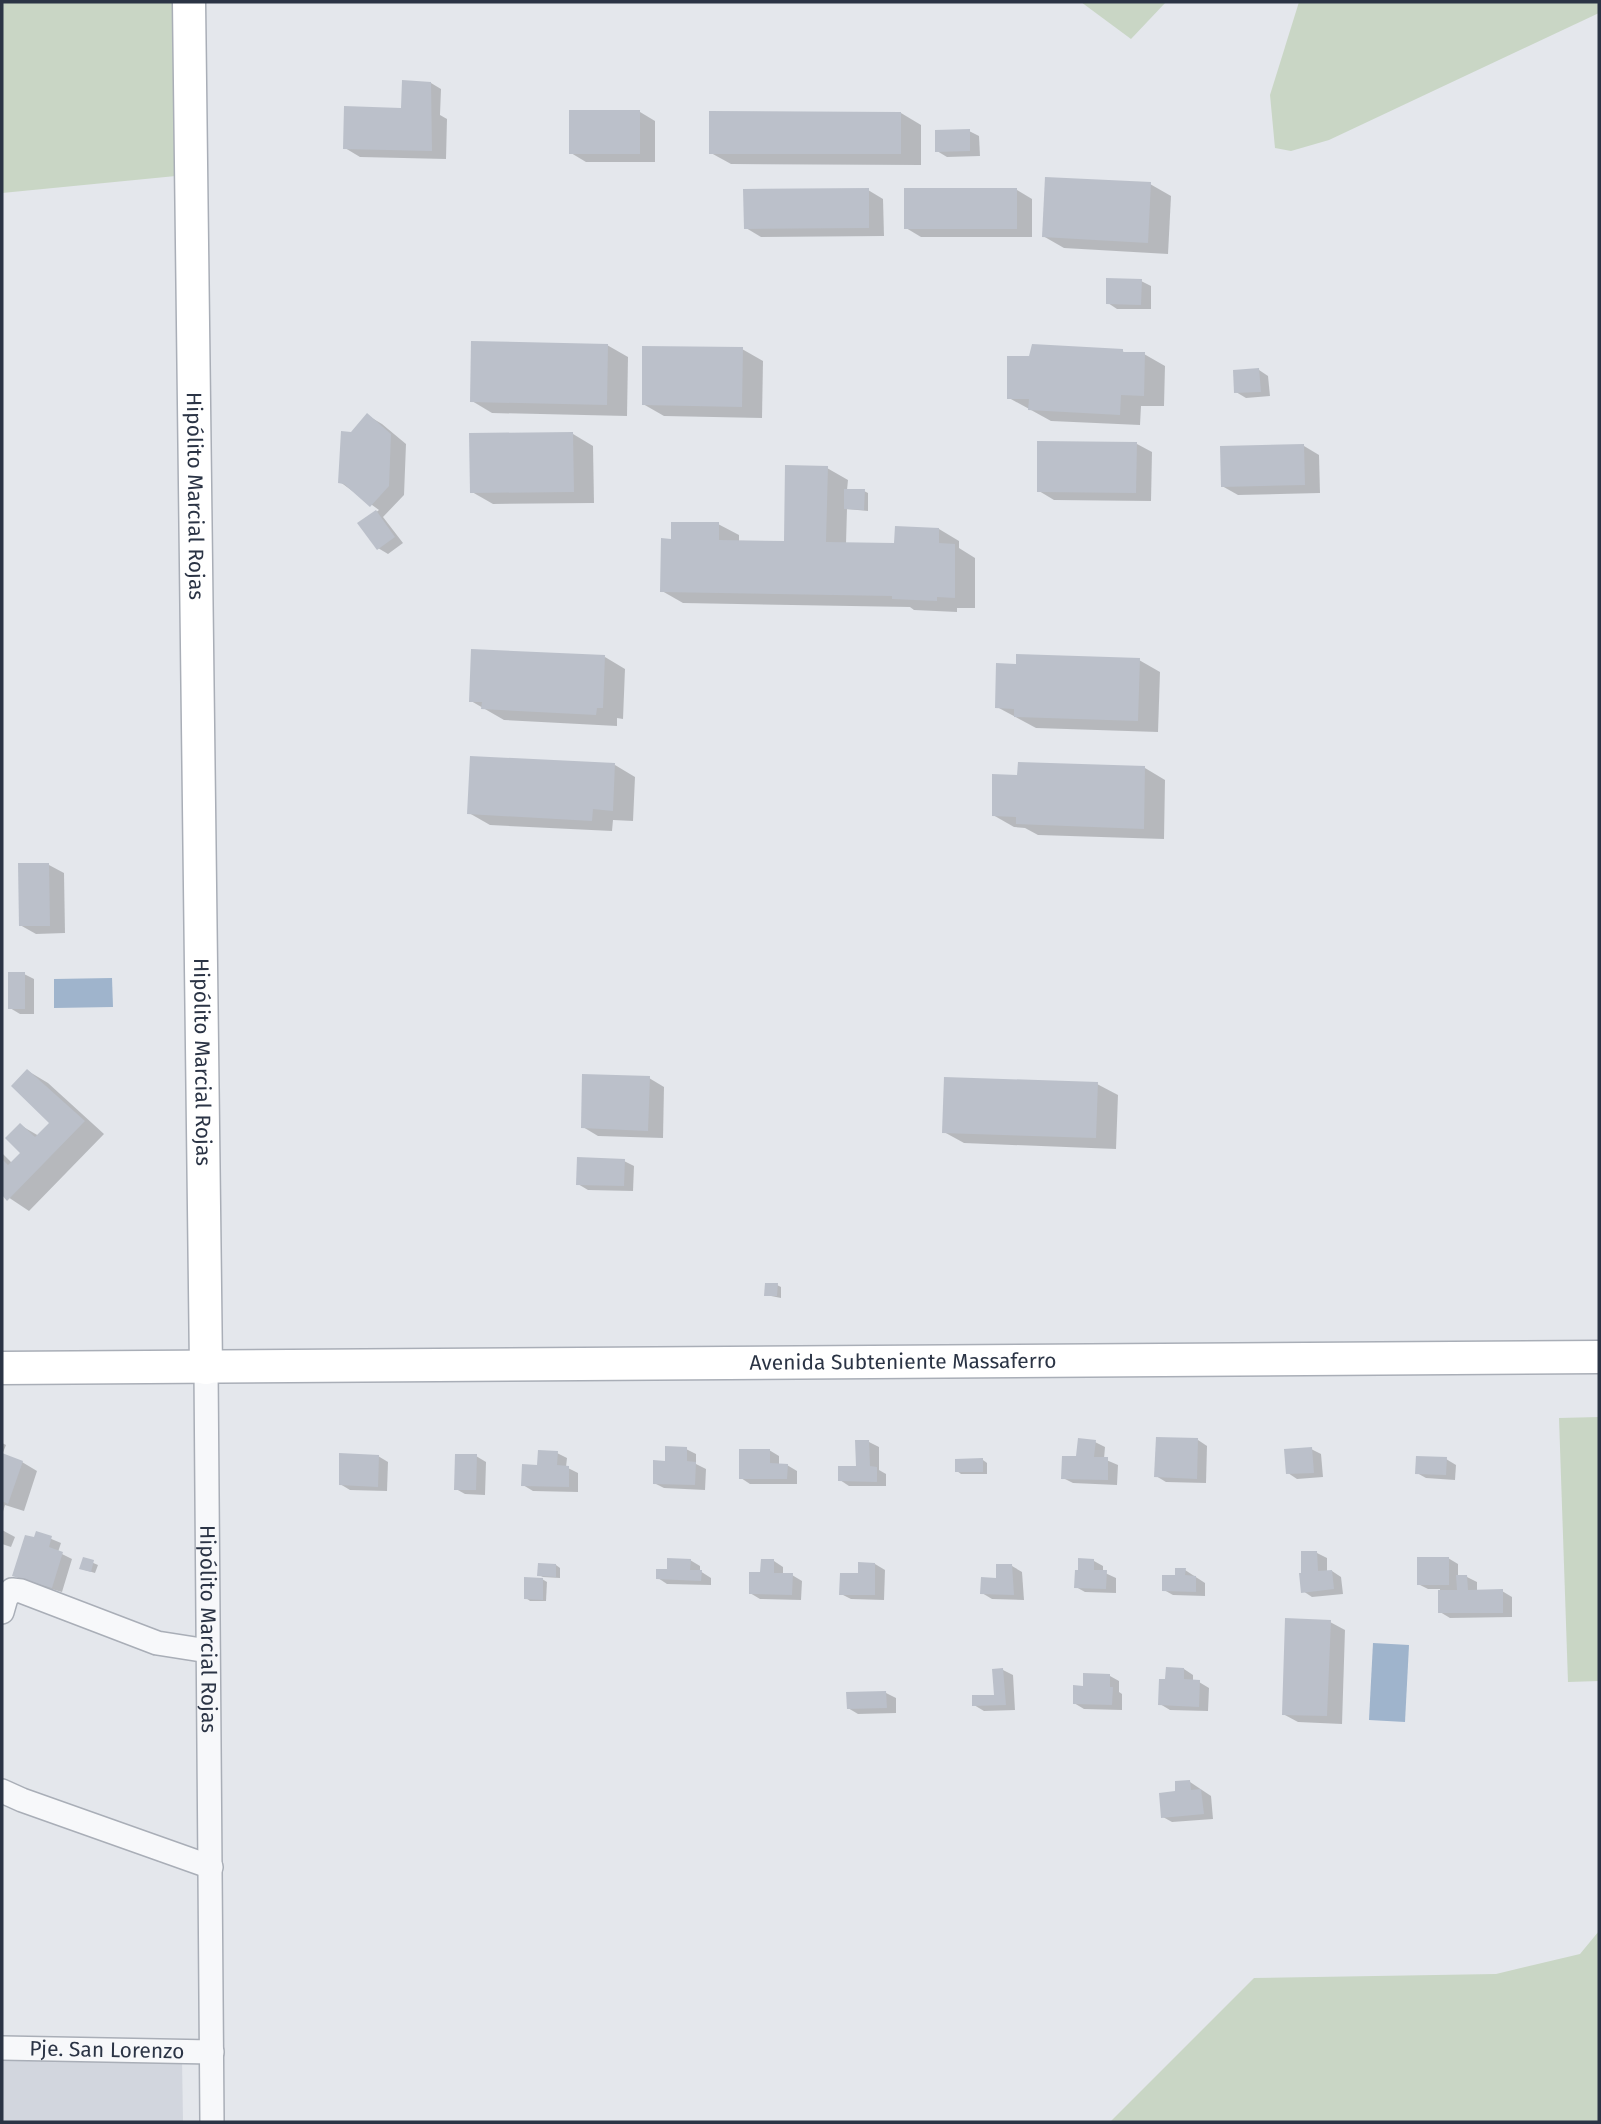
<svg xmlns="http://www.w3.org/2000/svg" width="1601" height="2124" font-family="'Fira Sans',sans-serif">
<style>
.built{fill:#d2d6de}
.green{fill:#c9d6c5}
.water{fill:#9fb4cc}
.shadow{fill:#0003}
.building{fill:#bbc0ca}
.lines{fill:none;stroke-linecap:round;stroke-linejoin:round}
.minor-casing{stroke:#a9aeb7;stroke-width:26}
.secondary-casing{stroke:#a9aeb7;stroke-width:35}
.minor{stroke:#f7f8fa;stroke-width:23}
.secondary{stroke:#fff;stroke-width:32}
.labels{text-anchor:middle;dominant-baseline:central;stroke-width:5;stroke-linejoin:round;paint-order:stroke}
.street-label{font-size:21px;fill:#2b3445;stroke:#f4f6f9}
</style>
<rect width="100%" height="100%" fill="#e4e7ec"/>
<polygon class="built" points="2,2055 182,2057 183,2122 2,2122"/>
<g class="green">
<polygon points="2,2 188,2 186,175 2,193"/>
<polygon points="1081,2 1166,2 1131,39"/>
<polygon points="1299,2 1599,2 1599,13 1329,140 1291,151 1275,148 1270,95"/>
<polygon points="1599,1417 1599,1681 1568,1682 1559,1418"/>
<polygon points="1599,1931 1599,2122 1110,2122 1254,1978 1496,1974 1580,1954"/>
</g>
<g class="water">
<polygon points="112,978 113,1007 54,1008 54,979"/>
<polygon points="1373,1643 1409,1645 1405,1722 1369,1720"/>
</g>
<g class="shadow">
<polygon points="431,83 441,89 440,115 447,119 446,159 360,157 345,148 410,110"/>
<polygon points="640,112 655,121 655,162 586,162 571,153"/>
<polygon points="711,113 901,113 921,125 921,165 731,164 711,153"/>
<polygon points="969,131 979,136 980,156 947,157 937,151"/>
<polygon points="1150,184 1171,196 1168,254 1064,248 1043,236"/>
<polygon points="868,190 883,199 884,236 761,237 746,228"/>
<polygon points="1017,190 1032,199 1032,237 921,237 906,228"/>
<polygon points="1141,281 1151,286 1151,309 1117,309 1108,303"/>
<polygon points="607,345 628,357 627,416 492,413 472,401"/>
<polygon points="742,349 763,361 762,418 664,416 643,404"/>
<polygon points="1122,351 1128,354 1144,354 1165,366 1164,406 1141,406 1140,425 1051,421 1009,398"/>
<polygon points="1259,370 1268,376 1270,396 1246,398 1236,392"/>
<polygon points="367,415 382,424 406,444 404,495 383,517 403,543 388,554 378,548 360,524 379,510 340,482 352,433"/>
<polygon points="573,434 593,446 594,503 493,504 472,492"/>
<polygon points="1137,444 1152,452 1151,501 1054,500 1039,491"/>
<polygon points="1304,446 1319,455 1320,493 1238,495 1222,486"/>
<polygon points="827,468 848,480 847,490 864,491 868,493 868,511 847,509 846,544 896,544 939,529 959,541 959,548 975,558 975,608 957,608 957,612 914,610 910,607 683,603 662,591 673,540 718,524 739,535 739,542 785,542"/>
<polygon points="605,657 625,669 623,719 617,718 617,726 504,720 471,701"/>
<polygon points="1139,660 1160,672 1158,732 1036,728 997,707"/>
<polygon points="615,765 635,777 633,821 613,820 612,831 490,825 469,813"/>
<polygon points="1145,768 1165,780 1164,839 1038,835 1025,828 1014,827 993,815 1019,776"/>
<polygon points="49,865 64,873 65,933 36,934 20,925"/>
<polygon points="24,974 34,979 34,1014 20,1014 10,1008"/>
<polygon points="28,1071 48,1083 104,1134 29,1211 2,1193 2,1153 12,1163 22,1153 20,1125 39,1136 52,1123"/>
<polygon points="649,1078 664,1087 663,1138 598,1136 583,1127"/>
<polygon points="1097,1084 1118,1095 1116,1149 964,1143 944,1132"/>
<polygon points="624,1161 634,1166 633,1191 588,1190 578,1184"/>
<polygon points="777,1285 781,1287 781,1298 766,1295"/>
<polygon points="1198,1440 1207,1446 1206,1483 1166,1482 1156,1476"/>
<polygon points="869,1442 879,1447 879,1470 886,1474 886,1486 849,1486 840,1480 857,1468"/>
<polygon points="1095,1442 1105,1447 1104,1459 1118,1465 1117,1485 1073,1483 1063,1478 1078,1458"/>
<polygon points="2,1443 6,1445 2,1455 22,1462 37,1471 24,1511 5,1505 2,1515"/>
<polygon points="686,1449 696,1454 696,1464 706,1469 705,1490 664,1488 654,1483 667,1463"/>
<polygon points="1311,1449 1321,1454 1323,1477 1297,1479 1288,1473"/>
<polygon points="769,1450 779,1456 779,1465 787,1465 797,1471 797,1484 750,1484 741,1478"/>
<polygon points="557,1453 567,1458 566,1467 578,1473 578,1492 533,1491 523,1485 539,1466"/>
<polygon points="378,1456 388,1462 387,1491 350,1490 340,1484"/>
<polygon points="476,1456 486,1462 485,1495 465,1494 456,1489"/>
<polygon points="1446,1459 1456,1465 1455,1480 1426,1478 1417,1473"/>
<polygon points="983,1460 987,1463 987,1474 961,1474 957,1471"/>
<polygon points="2,1530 15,1537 11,1547 2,1544"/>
<polygon points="37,1533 61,1543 58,1552 72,1559 62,1592 24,1581 14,1575"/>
<polygon points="1317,1553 1327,1558 1327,1572 1332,1571 1341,1577 1343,1594 1312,1597 1303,1591"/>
<polygon points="1448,1558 1458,1564 1458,1577 1467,1577 1477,1582 1477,1591 1502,1591 1512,1597 1512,1617 1450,1618 1440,1612 1440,1589 1428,1589 1418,1584"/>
<polygon points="84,1559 98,1565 95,1573 85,1570"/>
<polygon points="690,1560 700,1566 700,1571 711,1578 711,1585 667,1584 658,1578"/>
<polygon points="774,1561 783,1567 783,1575 792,1575 802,1581 801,1600 760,1599 750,1593 762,1574"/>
<polygon points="1094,1561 1103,1566 1103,1572 1116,1578 1116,1593 1085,1592 1076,1587"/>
<polygon points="875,1564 885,1570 884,1600 851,1599 841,1594"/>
<polygon points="556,1565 560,1568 560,1578 543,1577 539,1575"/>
<polygon points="1012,1566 1022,1572 1024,1600 992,1599 982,1593"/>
<polygon points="1185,1570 1205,1583 1205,1596 1173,1595 1164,1590"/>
<polygon points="542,1579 547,1582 546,1601 530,1601 526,1598"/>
<polygon points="1330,1622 1345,1630 1342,1724 1298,1722 1283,1714"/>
<polygon points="1184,1669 1193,1675 1193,1682 1199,1682 1209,1688 1208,1711 1170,1710 1160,1704 1167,1681"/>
<polygon points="1003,1670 1013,1675 1015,1710 984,1711 974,1705 995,1696"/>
<polygon points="1110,1676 1119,1681 1119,1692 1122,1694 1122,1710 1084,1709 1074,1703 1085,1688"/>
<polygon points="886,1693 896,1698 896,1713 858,1714 848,1708"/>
<polygon points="1190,1782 1211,1796 1213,1819 1172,1822 1163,1817 1177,1793"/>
</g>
<g class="building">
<polygon points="402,80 431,82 432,151 343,149 344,106 401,108"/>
<rect x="569" y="110" width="71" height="44"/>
<polygon points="709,111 901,112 901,154 709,154"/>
<polygon points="970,129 970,151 935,152 935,130"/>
<polygon points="1045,177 1151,182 1148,243 1042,237"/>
<polygon points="869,188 869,228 744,229 743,189"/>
<rect x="904" y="188" width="113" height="41"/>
<polygon points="1106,278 1142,279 1141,305 1106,304"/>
<polygon points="471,341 608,344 607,405 470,402"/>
<polygon points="1032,344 1123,349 1123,352 1145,352 1144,396 1121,395 1120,415 1028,410 1029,399 1007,399 1007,356 1029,356"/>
<polygon points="642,346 743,347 742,407 642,405"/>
<polygon points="1259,368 1261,392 1234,393 1233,370"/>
<polygon points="367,413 391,434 389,486 370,507 344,484 338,483 341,431 351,432"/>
<polygon points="573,432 574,492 470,493 469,433"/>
<polygon points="1037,441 1137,442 1136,493 1037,492"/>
<polygon points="1304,444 1305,485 1221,487 1220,446"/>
<polygon points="785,465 828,466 826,542 894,543 895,526 939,528 939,543 955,544 955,598 937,597 937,601 892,599 892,596 660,592 661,538 671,539 671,522 719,522 719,540 784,541"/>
<polygon points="844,489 865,489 864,510 844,509"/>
<polygon points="376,510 395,537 377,550 357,523"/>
<polygon points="471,649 605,655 603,708 597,708 596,715 481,709 482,702 469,702"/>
<polygon points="1016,654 1140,658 1138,721 1014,717 1014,709 995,708 996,663 1016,664"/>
<polygon points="470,756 615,763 613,811 593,809 592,821 467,814"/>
<polygon points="1018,762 1145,766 1144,829 1016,824 1016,817 992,816 992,774 1017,775"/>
<polygon points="18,863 49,863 50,926 19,926"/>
<rect x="8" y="972" width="17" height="37"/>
<polygon points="27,1069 85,1121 7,1201 2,1195 2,1159 8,1165 20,1153 5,1138 20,1123 35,1137 49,1123 11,1086"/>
<polygon points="582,1074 650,1076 648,1131 581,1128"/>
<polygon points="944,1077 1098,1082 1096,1138 942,1133"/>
<polygon points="577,1157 625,1159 624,1186 576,1185"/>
<polygon points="765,1283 778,1283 777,1296 764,1296"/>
<polygon points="1156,1437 1198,1438 1197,1479 1154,1477"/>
<polygon points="1078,1438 1096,1440 1094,1457 1108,1457 1108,1480 1061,1479 1062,1456 1076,1456"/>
<polygon points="855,1440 869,1440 870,1466 877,1467 877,1482 838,1481 838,1466 856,1466"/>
<polygon points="665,1446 687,1447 687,1461 696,1462 695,1485 653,1484 653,1460 665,1461"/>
<polygon points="1312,1447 1314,1473 1286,1474 1284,1449"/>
<polygon points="739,1449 770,1449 770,1463 788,1464 787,1479 739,1479"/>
<polygon points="538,1450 558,1451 557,1465 569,1466 569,1487 521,1486 522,1464 537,1465"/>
<polygon points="2,1453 23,1461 8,1504 2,1501"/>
<polygon points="339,1453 379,1455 378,1487 339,1485"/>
<polygon points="455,1454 477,1454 476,1490 454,1490"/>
<polygon points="1416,1456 1447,1457 1446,1475 1415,1474"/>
<polygon points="983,1458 983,1472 955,1472 955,1459"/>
<polygon points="36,1531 52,1536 49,1547 63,1552 52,1588 12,1576 25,1535 34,1537"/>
<polygon points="1301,1551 1317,1551 1318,1571 1332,1570 1334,1589 1301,1593 1299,1573 1301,1573"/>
<polygon points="83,1557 94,1560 91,1572 79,1569"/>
<rect x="1417" y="1557" width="32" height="28"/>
<polygon points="667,1558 691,1559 690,1570 702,1570 701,1581 656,1579 656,1569 667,1569"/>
<polygon points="1078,1558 1094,1559 1094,1570 1107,1570 1106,1589 1074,1588 1075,1570 1078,1570"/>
<polygon points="761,1559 774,1559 774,1573 793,1573 792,1595 749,1594 749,1572 760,1572"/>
<polygon points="858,1562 875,1563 875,1595 839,1595 840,1573 858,1573"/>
<polygon points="538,1563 556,1564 556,1577 537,1576"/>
<polygon points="996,1564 1012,1564 1014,1595 980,1594 981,1577 996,1578"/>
<polygon points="1175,1568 1186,1568 1185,1575 1196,1576 1196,1592 1162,1591 1162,1575 1175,1575"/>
<polygon points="1456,1575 1467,1575 1468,1590 1503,1589 1503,1613 1438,1613 1438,1590 1457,1590"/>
<polygon points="524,1577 543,1578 543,1600 524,1599"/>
<polygon points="1285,1618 1331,1620 1327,1716 1282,1715"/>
<polygon points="1166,1667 1184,1668 1184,1679 1200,1680 1199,1707 1158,1705 1159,1679 1165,1679"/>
<polygon points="1003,1668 1006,1705 972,1706 972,1695 994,1695 992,1669"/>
<polygon points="1083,1673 1110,1674 1110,1687 1113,1687 1112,1705 1073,1704 1073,1685 1083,1686"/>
<polygon points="886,1691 887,1708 847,1709 846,1692"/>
<polygon points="1190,1780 1191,1790 1201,1789 1204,1814 1161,1818 1159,1793 1175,1791 1175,1781"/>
</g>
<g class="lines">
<defs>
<g id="minor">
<path id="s1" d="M206,1368L212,2122"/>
<polyline points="2,1612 6,1598 12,1590 21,1591 157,1643 208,1651"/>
<polyline points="2,1791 22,1800 211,1867"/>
<path id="s2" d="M2,2048L212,2052"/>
</g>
<g id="secondary">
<path id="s3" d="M189,2L206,1368"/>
<path id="s4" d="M2,1368L1599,1357"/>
</g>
</defs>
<use href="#minor" class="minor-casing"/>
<use href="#secondary" class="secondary-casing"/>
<use href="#minor" class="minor"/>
<use href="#secondary" class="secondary"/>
</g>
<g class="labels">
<g class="street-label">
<text stroke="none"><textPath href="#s3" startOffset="494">Hipólito Marcial Rojas</textPath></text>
<text stroke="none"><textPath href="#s3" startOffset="1060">Hipólito Marcial Rojas</textPath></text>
<text stroke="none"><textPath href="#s4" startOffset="901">Avenida Subteniente Massaferro</textPath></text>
<text stroke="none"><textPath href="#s1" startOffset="261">Hipólito Marcial Rojas</textPath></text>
<text stroke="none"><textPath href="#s2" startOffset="105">Pje. San Lorenzo</textPath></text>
</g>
</g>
<rect width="1601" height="2124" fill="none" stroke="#2b3445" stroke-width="7"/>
</svg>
